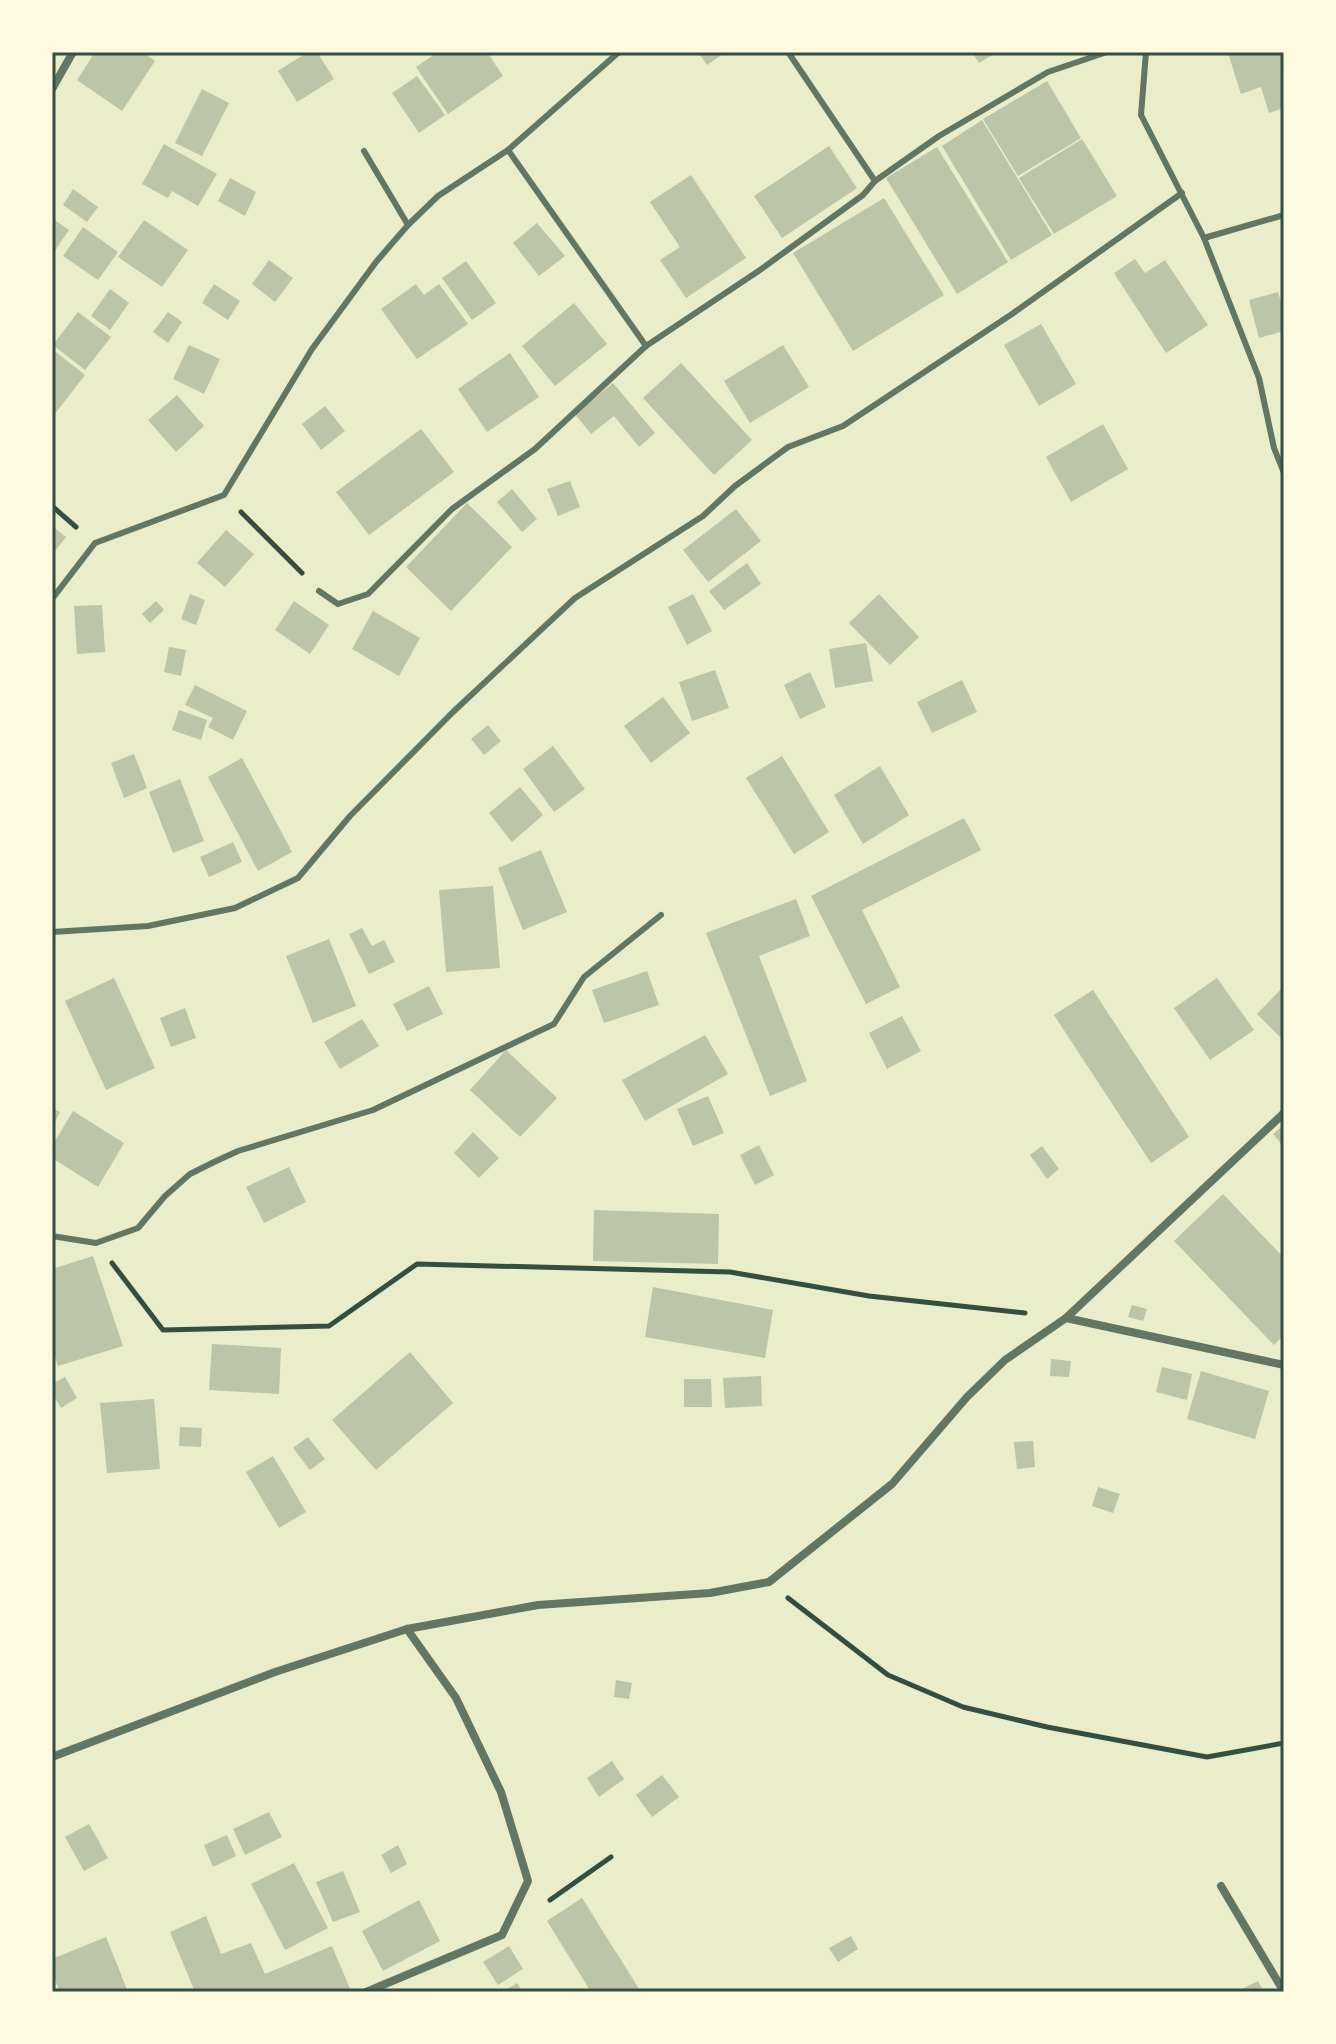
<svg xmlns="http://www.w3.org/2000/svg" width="1336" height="2044" font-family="Karla,sans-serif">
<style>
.building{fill:#bcc5a7}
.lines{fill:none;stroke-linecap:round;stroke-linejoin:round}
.path{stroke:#344e41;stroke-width:5}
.service{stroke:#617663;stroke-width:6}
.minor{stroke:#617663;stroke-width:8}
.neatline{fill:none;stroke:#344e41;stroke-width:3}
</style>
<rect width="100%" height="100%" fill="#e9edc9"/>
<g class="building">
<polygon points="95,52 142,52 155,61 122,111 77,80"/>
<polygon points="308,52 317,52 334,79 297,102 278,71"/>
<polygon points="429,52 487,52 503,76 448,114 416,67 432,56"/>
<polygon points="698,52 726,52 707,65"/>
<polygon points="972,52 997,52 979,63"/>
<polygon points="1284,52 1284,108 1269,113 1261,87 1241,94 1228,53"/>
<polygon points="417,76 445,115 419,133 392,93"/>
<polygon points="1047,81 1081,138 1018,176 983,119"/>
<polygon points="202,89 229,103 202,156 175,143"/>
<polygon points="982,120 1052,235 1011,260 942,146"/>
<polygon points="1082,139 1117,196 1054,234 1019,178"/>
<polygon points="164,144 217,174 198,206 172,191 168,198 142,184"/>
<polygon points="829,146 857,188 782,238 754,196"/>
<polygon points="937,147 1008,262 957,294 886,178"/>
<polygon points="691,175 746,258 686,298 660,260 680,247 650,202"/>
<polygon points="230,178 256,192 245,216 218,201"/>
<polygon points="73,189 98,207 87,222 63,205"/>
<polygon points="884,198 944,295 853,351 793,253"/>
<polygon points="52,218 69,230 52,255"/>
<polygon points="144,220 188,250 162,287 118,257"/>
<polygon points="537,223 565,256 539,276 513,243"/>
<polygon points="83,227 118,252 98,280 63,256"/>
<polygon points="1135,259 1145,273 1165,260 1208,325 1166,353 1114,273"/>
<polygon points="269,260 293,278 275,302 252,284"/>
<polygon points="466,261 496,303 472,320 442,278"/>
<polygon points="214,284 240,301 228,320 202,303"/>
<polygon points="416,284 424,295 439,284 468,324 417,359 381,309"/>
<polygon points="110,289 129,303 110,330 91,316"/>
<polygon points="1278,292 1284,312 1284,331 1259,338 1249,300"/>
<polygon points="574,303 607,344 555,386 522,346"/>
<polygon points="78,312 111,337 85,370 53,345"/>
<polygon points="168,312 182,322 168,343 153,332"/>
<polygon points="1041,324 1076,384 1039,406 1004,345"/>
<polygon points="189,345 220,359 204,394 173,379"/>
<polygon points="783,345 809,387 750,423 724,381"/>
<polygon points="52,349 85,375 54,415 52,413"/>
<polygon points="510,353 539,397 487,432 458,389"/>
<polygon points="681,363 752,440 714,475 643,398"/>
<polygon points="613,383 655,433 639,447 614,416 591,434 575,414"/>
<polygon points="177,395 204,426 176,452 148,420"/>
<polygon points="325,406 345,431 321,450 302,424"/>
<polygon points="1103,424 1128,469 1071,502 1046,457"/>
<polygon points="421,429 454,472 369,535 336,492"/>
<polygon points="570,481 580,507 558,516 547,489"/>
<polygon points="512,489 537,519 522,532 497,502"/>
<polygon points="467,503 512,547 451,611 406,567"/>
<polygon points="736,509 761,541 708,582 683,550"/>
<polygon points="52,526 66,537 52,555"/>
<polygon points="226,530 254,554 225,587 197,563"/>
<polygon points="747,563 761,584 724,610 709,591"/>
<polygon points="190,594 205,600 196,625 181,619"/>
<polygon points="693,594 712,631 687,645 668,607"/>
<polygon points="879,594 919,637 890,665 849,623"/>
<polygon points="156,601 164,610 150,623 142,614"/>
<polygon points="294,601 329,625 310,654 275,630"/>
<polygon points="102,605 105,652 77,654 74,606"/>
<polygon points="373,611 420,638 399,676 352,649"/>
<polygon points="866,643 873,681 835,688 829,649"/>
<polygon points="169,647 186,650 181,676 164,672"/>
<polygon points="715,670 729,708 692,721 679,682"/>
<polygon points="810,672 826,707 800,719 784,685"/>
<polygon points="962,680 977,712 932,733 917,702"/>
<polygon points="195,685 247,711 233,740 208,727 213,718 185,705"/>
<polygon points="663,697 690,733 651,763 624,726"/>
<polygon points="179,710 207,720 201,740 172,730"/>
<polygon points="488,725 501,741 484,755 471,739"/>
<polygon points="553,746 585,789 554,812 523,769"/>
<polygon points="134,754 147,788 124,798 111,763"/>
<polygon points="782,756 829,832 794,854 746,778"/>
<polygon points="242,758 292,852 258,871 208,777"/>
<polygon points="880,766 909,815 863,844 834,795"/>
<polygon points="180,779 204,841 173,853 149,792"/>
<polygon points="520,787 543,815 512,842 489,813"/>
<polygon points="964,818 981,850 862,910 900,987 866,1004 811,896"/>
<polygon points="233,842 242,862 209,877 200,857"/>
<polygon points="541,850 567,912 523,930 498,868"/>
<polygon points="493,886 500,968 446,972 439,890"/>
<polygon points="796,899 810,936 759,956 807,1081 770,1096 706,933"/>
<polygon points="362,928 372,946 384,940 395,962 369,974 349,934"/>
<polygon points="329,939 356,1006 313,1023 286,956"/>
<polygon points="647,971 659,1005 604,1023 592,990"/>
<polygon points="114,978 155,1068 106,1090 65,1001"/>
<polygon points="1217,978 1254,1030 1210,1060 1174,1008"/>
<polygon points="429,986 443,1014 407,1031 393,1004"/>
<polygon points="1284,986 1284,1033 1280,1037 1257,1014"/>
<polygon points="1093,990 1189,1137 1151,1163 1054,1015"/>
<polygon points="185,1008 196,1038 171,1047 160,1018"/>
<polygon points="902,1016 921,1051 887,1069 869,1033"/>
<polygon points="362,1019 379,1046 340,1069 324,1042"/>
<polygon points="705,1035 728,1074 645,1121 622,1080"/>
<polygon points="506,1050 557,1098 520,1137 470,1090"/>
<polygon points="708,1096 724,1133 693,1146 677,1109"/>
<polygon points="52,1108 60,1112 52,1128"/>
<polygon points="73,1111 124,1143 98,1187 52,1158 52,1146"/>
<polygon points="1284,1125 1284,1147 1273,1134"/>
<polygon points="473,1132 499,1158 479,1178 454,1153"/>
<polygon points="759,1145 774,1175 755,1185 740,1155"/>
<polygon points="1042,1146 1059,1169 1047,1179 1030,1155"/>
<polygon points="289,1167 306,1202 264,1223 246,1187"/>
<polygon points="1223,1194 1284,1258 1284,1335 1274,1345 1174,1241"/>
<polygon points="594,1210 719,1214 718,1264 593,1261"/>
<polygon points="93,1256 123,1346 58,1366 52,1348 52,1269"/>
<polygon points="653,1287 773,1310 765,1358 645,1337"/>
<polygon points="1132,1305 1147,1309 1143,1321 1128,1317"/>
<polygon points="212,1344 281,1348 279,1394 209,1390"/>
<polygon points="410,1352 453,1403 376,1470 332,1420"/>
<polygon points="1051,1359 1071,1361 1069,1377 1050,1376"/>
<polygon points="1162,1367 1192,1374 1187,1400 1156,1392"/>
<polygon points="1201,1371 1269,1391 1255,1439 1187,1419"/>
<polygon points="761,1376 762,1406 725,1408 723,1378"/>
<polygon points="65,1377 77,1398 61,1408 52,1393 52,1384"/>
<polygon points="684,1379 711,1379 712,1407 684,1407"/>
<polygon points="154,1399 160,1469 107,1473 100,1403"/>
<polygon points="180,1427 202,1428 201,1447 179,1446"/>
<polygon points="308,1437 325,1459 310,1470 293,1448"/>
<polygon points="1033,1441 1035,1467 1017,1469 1014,1442"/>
<polygon points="273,1456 306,1512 279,1528 246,1472"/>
<polygon points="1098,1487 1120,1494 1113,1513 1092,1506"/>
<polygon points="616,1680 632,1683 629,1699 614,1697"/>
<polygon points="612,1761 624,1779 599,1797 587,1778"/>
<polygon points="662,1775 679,1797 652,1817 636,1795"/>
<polygon points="269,1812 282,1837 245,1855 233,1829"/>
<polygon points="89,1824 108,1858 84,1871 65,1837"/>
<polygon points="227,1835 236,1856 213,1867 204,1845"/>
<polygon points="398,1845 407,1864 391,1873 381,1855"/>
<polygon points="294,1863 328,1928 285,1950 251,1884"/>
<polygon points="343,1871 360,1912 333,1922 316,1882"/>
<polygon points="582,1898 641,1992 591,1992 547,1921"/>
<polygon points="419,1900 440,1941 383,1971 362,1931"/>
<polygon points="206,1916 221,1954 251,1943 265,1974 332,1946 351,1991 195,1992 170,1932"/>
<polygon points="851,1936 858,1949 838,1962 829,1948"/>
<polygon points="106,1937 128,1992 60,1992 52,1973 52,1959"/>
<polygon points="509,1946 523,1969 498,1985 483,1962"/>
<polygon points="1258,1981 1264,1992 1236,1992"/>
<polygon points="517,1983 523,1992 503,1992"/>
</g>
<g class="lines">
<g class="path">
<polyline points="52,506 76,527"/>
<polyline points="241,512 302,573"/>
<polyline points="112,1263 163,1330 329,1326 417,1264 730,1272 869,1296 1025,1313"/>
<polyline points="788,1598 888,1675 963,1707 1047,1727 1207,1757 1284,1743"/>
<polyline points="550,1900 611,1857"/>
</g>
<g class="service">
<polyline points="788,52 875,181"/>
<polyline points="1146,52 1141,115 1204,238 1259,378 1274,448 1284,473"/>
<polyline points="508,150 646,346"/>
<polyline points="364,151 408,225"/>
<polyline points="1204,238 1284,215"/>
<polyline points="319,591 338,604 368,594 452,509 535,449 646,346 760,270 863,195 875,181 939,136 1048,72 1107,52"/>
<polyline points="52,599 95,543 224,495 312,349 376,262 408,225 438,196 508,150 619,52"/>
<polyline points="52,932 148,926 235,908 298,878 350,816 453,712 575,598 703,516 735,486 788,447 843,426 1012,314 1182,193"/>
<polyline points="52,1236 96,1243 138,1228 165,1196 190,1174 214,1162 238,1151 373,1110 554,1024 584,977 661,915"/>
</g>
<g class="minor">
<polyline points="52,89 73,52"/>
<polyline points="1066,1318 1284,1113"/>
<polyline points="52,1757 275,1672 407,1629 538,1605 710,1593 769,1582 892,1484 967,1397 1005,1360 1066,1318 1284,1365"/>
<polyline points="1221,1886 1284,1992"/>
<polyline points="366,1992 502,1935 528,1881 501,1792 456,1698 407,1629"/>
</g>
</g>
<rect width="1336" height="2044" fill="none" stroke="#fefae0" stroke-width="108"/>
<rect x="54" y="54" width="1228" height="1936" class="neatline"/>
</svg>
